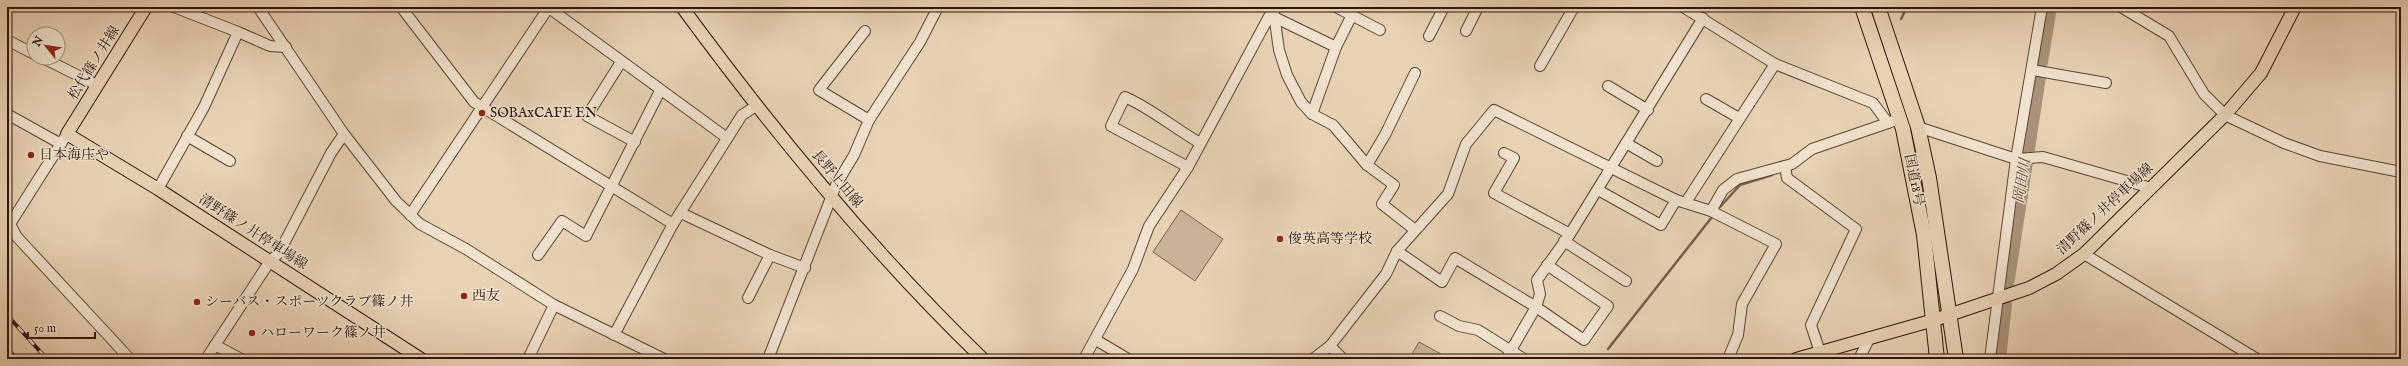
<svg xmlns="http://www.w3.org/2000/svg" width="2408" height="366" font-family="'IM FELL English','Noto Serif JP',serif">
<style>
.green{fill:#c9b297;stroke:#7a6350}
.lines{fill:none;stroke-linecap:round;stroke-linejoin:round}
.stream{stroke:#775f4c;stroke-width:2.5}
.river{stroke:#a9917a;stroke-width:16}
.minor-casing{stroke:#5b4433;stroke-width:12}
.major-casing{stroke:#2c1408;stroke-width:14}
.highway-casing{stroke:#2c1408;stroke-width:16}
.minor{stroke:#f1e2ce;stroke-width:10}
.major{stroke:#e9d2b4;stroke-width:12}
.highway{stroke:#e9d2b4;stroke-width:14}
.rail-casing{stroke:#2c1408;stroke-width:4}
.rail{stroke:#f1e2ce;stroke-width:2.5;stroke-dasharray:8;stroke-linecap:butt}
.poi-dot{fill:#8f2418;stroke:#f1e2ce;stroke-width:1.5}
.labels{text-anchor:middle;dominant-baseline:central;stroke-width:3;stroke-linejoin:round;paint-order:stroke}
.street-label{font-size:14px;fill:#2c1408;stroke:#f1e2ce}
.poi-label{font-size:14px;fill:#2c1408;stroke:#f1e2ce;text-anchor:start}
.water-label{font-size:15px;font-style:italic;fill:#5e4636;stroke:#f1e2ce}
</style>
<rect width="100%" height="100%" fill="#e9d2b4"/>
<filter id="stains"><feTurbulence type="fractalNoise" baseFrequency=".005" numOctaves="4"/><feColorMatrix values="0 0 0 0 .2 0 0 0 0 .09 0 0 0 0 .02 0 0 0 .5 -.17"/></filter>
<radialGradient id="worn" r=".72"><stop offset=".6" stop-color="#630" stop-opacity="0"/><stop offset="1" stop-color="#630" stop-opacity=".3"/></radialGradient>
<g class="green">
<polygon points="1181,210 1223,239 1195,281 1153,252"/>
<polygon points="1419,342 1450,359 1409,359"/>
</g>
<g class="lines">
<g class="stream">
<polyline points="1901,19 1907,7"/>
<polyline points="1720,207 1740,185 1772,175"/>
<polyline points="1608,349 1712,217"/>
</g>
<g class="river">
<polyline points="2040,62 2049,7"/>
<polyline points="2006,285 2038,77"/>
<polyline points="1998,359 2004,304"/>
</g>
<defs>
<g id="minor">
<polyline points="174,7 238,32"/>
<polyline points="258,7 344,134 396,201 420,224 466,249 554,305 664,359"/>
<polyline points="401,7 474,102 673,224"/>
<polyline points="1273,7 1279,50 1287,75 1301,102 1312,114 1333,125 1367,165 1394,185 1382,204 1415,230"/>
<polyline points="1336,7 1380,30"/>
<polyline points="1683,7 1775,64 1873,103 1888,123 1893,121"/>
<polyline points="2121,7 2169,36 2204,94 2225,115 2284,143 2320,156 2401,172"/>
<polyline points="549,8 727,138"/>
<polyline points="1276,18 1336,47 1312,114"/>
<polyline points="865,31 819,90 869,120"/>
<polyline points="1466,31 1478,7"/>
<polyline points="1429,36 1444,7"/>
<polyline points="7,40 34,54"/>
<polyline points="1336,47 1352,15"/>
<polyline points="43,58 97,85"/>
<polyline points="621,62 587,116 635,142"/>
<polyline points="1540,66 1574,7"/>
<polyline points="2032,70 2106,83"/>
<polyline points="1608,86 1648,110"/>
<polyline points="1706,99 1739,118"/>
<polyline points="7,114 61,144"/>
<polyline points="1918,127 2016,159 2043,157 2151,188"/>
<polyline points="67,134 10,224 17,237 130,359"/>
<polyline points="187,136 230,161"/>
<polyline points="1626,143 1657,161"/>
<polyline points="1504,153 1514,158 1494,193 1570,234"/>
<polyline points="1367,165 1385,135 1415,73"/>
<polyline points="1785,166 1787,178 1856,229 1811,325 1820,352"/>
<path d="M1188,167L1111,126L1125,97C1152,109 1174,128 1200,143"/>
<polyline points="158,189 204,107 238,32 270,46 286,47"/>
<polyline points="1598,190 1661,225 1676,200"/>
<polyline points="1686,202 1775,64"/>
<polyline points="1711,211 1776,244 1742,304 1738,335 1728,359"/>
<polyline points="681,213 770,255 805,268"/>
<polyline points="410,215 549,7"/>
<polyline points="1564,241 1626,281"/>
<polyline points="1397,251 1442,282 1455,258 1536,307 1584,340 1608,306 1547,265"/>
<polyline points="2084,254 2257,359"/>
<polyline points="538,255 562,221 586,236 660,91"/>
<polyline points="748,298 770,255"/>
<polyline points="1440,316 1459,326 1478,330 1524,359"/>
<polyline points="614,335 673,224 742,115 756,106"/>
<polyline points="1096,340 1128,359"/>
<polyline points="215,345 241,359"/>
<polyline points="1330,346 1343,359"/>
<polyline points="206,359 270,261 279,253 331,153 344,134"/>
<polyline points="528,359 554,305"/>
<polyline points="768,359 836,185 854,155 869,120 920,42 938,7"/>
<polyline points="1084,359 1133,269 1149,226 1188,167 1273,9"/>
<polyline points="1313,359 1330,346 1386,274 1397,251 1448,194 1466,144 1494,110 1676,200 1711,211 1723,190 1737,179 1792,164 1812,149 1888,123"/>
<polyline points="1506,359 1536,307 1540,294 1537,280 1570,234 1703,18"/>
<polyline points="1859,359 1870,337"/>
<polyline points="1990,359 2016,159 2042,7"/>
</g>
<g id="major">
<polyline points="146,7 67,134 158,189 421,359"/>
<path d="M682,7C773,131 872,252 983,359"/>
<polyline points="1796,359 1934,320 2029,288 2056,274 2084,254 2225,115 2261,73 2295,7"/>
</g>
<g id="highway">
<polyline points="1862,7 1903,129 1924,235 1937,359"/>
<polyline points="1878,7 1918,127 1929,178 1956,359"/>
</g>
</defs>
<use href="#minor" class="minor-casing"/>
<use href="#major" class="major-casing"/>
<use href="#highway" class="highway-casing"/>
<use href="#minor" class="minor"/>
<use href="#major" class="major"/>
<use href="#highway" class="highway"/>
<defs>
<g id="rail">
<polyline points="7,315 47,359"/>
<polyline points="7,348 17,359"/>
</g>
</defs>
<use href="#rail" class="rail-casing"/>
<use href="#rail" class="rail"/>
</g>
<g class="poi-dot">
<circle cx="482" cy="113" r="4"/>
<circle cx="31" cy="155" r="4"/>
<circle cx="1280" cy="239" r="4"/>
<circle cx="464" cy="296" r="4"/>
<circle cx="197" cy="302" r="4"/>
<circle cx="252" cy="333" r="4"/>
</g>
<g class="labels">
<g class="street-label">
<text transform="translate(94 63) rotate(-58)">松代篠ノ井線</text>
<text transform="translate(837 179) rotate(50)">長野上田線</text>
<text transform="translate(1914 180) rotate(79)">国道18号</text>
<text transform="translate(2105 209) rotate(-43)">清野篠ノ井停車場線</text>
<text transform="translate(253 232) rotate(33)">清野篠ノ井停車場線</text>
</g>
<g class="poi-label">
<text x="490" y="113">SOBAxCAFE EN</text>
<text x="39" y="155">日本海庄や</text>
<text x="1288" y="239">俊英高等学校</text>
<text x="472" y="296">西友</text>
<text x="205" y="302">シーバス・スポーツクラブ篠ノ井</text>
<text x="260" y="333">ハローワーク篠ノ井</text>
</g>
<g class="water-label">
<text transform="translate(2022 181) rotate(-81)">岡田川</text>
</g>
</g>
<rect width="2408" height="366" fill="none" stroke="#e9d2b4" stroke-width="24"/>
<rect x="8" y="8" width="2392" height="350" fill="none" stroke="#2c1408" stroke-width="2"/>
<rect x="12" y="12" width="2384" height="342" fill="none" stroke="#2c1408"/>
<g transform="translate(46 46) rotate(300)"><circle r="19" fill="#f1e2ce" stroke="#a2907f"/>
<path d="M0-3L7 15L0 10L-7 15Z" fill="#8f2418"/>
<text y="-6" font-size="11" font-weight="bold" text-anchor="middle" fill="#2c1408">N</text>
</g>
<path d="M28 332v6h67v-6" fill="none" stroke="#2c1408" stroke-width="2"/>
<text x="34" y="332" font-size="12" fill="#2c1408" stroke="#f1e2ce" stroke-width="3" paint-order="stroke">50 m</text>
<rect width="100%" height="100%" filter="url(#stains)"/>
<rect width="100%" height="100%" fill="url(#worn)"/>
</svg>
